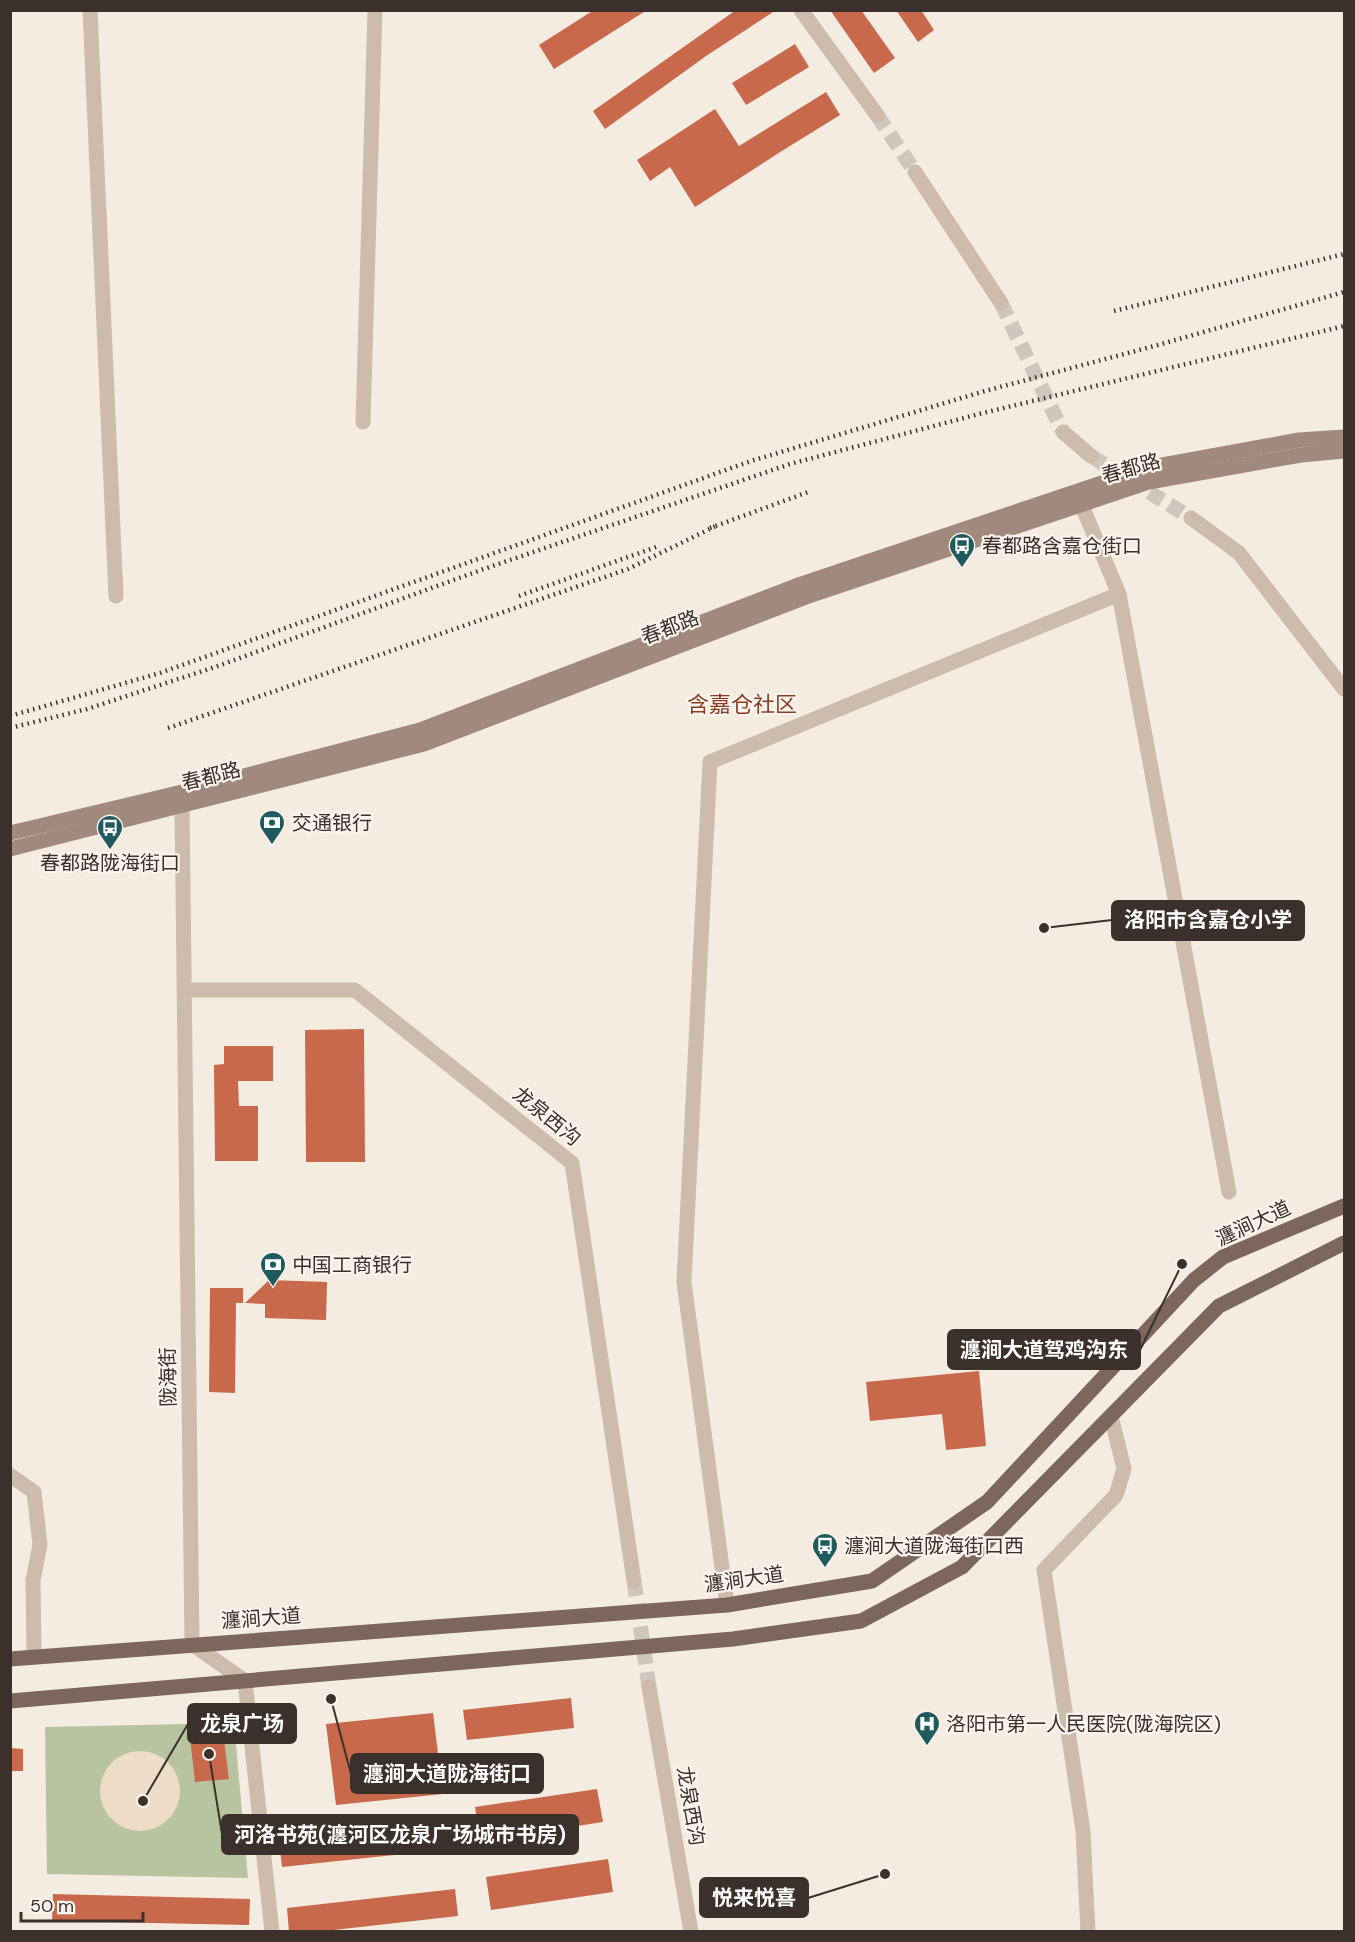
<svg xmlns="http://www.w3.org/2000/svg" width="1355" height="1942" font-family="'DM Sans','Noto Sans SC',sans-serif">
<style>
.green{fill:#b8c4a0}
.plaza{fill:#ecdcc8}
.building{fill:#c8694b}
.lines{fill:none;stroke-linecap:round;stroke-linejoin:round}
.minor-tunnel{stroke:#cfc6bd;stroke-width:15;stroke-dasharray:15 8;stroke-linecap:butt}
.minor{stroke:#cdbbac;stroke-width:15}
.secondary{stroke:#a18a7d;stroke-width:15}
.primary{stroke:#7d675c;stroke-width:15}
.rail{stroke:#3b302b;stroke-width:4.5;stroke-dasharray:1.5 4.5;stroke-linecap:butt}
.labels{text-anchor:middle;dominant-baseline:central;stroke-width:4.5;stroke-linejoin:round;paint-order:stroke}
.street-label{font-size:20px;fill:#3b302b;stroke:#fbf5ee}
.poi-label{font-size:20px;fill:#3b302b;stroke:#fbf5ee;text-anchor:start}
.quarter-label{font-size:22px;fill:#8c3b22;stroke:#fbf5ee}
.leader{fill:none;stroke:#3b302b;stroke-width:2}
.callout-dot{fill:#3b302b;stroke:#fbf5ee;stroke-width:2}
.callout{fill:#3b302b;stroke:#3b302b;stroke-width:2}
.callout-label{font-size:21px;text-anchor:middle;font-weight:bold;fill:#fff}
</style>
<rect width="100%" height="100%" fill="#f4ebe1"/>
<polygon class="green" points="234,1723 248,1878 47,1874 45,1727"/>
<circle class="plaza" cx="140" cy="1791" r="40"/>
<g class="building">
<polygon points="594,10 647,10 554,69 539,45"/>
<polygon points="736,10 776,10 706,56 605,129 593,111"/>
<polygon points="830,10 861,10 895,58 874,73"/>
<polygon points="896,10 921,10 934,30 918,42"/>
<polygon points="795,44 809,67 746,105 732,83"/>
<polygon points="826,92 840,115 777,154 695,207 670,167 650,181 637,160 715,109 739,146"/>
<polygon points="364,1029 365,1162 306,1162 305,1030"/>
<polygon points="224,1046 273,1046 273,1081 238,1081 239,1106 258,1106 258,1161 215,1161 214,1065 224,1064"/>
<polygon points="269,1280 327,1282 326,1320 265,1318 265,1304 245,1303"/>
<polygon points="210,1288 243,1288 243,1303 236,1303 235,1393 209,1392"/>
<polygon points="979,1371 986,1446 946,1450 942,1414 870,1421 866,1382"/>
<polygon points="571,1698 574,1728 467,1740 463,1710"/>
<polygon points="433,1713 443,1794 336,1805 326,1724"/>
<polygon points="222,1725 229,1779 195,1782 189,1729"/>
<polygon points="10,1748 23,1749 23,1771 10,1771"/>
<polygon points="597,1789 603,1822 480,1841 475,1807"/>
<polygon points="447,1822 450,1849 282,1867 279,1840"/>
<polygon points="608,1859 613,1892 491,1910 486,1877"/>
<polygon points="455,1889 458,1916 316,1932 289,1932 287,1908"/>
<polygon points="53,1894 250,1899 249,1925 52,1921"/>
</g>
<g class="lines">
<g class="minor-tunnel">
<polyline points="877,115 915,172"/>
<polyline points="1001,303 1063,432"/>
<polyline points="1091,456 1191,518"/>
<polyline points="634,1581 649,1687"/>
</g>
<g class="minor">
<polyline points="90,10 116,596"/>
<polyline points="801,10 877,115"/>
<polyline points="915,172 1001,303"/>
<polyline points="363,422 375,10"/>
<polyline points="1063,432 1091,456"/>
<polyline points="1077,494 1119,594 1229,1192"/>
<polyline points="1191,518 1239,553 1344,689"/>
<polyline points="179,794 182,805 192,1644 245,1681 272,1932"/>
<polyline points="184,990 355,990 572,1163 634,1581"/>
<polyline points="10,1475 34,1492 40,1545 33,1580 34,1657"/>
<polyline points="727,1605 684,1282 710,762 1119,594"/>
<polyline points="649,1687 691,1932"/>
<polyline points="1088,1932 1083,1831 1044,1570 1116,1495 1124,1469 1111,1416"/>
</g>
<g class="secondary">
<polyline points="10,833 178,793 420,730 801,584 1146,468 1299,440 1344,437"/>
<polyline points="10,849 424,744 806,597 1149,482 1301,455 1344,451"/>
</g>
<g class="primary">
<polyline points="10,1659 727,1605 872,1581 987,1502 1194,1280 1223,1257 1344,1206"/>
<polyline points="10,1701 733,1639 861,1621 962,1567 1219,1306 1344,1243"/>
</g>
<g class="rail">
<polyline points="1114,311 1344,254"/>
<polyline points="710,528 811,491"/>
<polyline points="519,596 656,547"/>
<polyline points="10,716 160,673 751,461 985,391 1158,345 1344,292"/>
<polyline points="10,728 87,709 215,667 481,570 790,464 983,413 1344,326"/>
<polyline points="168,728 628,569 718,525"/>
</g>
</g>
<defs>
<symbol id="bus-pin" viewBox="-11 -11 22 30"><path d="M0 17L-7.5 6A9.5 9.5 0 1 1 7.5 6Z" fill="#1f5a5e" stroke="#fbf5ee"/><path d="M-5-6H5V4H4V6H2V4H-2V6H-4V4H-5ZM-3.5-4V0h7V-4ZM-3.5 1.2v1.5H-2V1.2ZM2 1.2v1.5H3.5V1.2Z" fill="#fff"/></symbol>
<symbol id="bank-pin" viewBox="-11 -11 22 30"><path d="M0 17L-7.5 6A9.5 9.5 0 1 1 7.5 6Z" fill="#1f5a5e" stroke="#fbf5ee"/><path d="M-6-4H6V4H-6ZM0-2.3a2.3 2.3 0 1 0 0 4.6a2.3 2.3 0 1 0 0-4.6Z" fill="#fff"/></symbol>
<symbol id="hospital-pin" viewBox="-11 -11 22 30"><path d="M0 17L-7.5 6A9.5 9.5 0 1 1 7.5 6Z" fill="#1f5a5e" stroke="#fbf5ee"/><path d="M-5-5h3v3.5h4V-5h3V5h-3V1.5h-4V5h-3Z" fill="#fff"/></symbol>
</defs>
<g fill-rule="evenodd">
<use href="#bus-pin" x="947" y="531" width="30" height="40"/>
<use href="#bank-pin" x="257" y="808" width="30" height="40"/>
<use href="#bus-pin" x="95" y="813" width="30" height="40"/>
<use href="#bank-pin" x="258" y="1250" width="30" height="40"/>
<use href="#bus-pin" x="810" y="1531" width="30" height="40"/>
<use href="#hospital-pin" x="912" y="1709" width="30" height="40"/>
</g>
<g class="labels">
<g class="street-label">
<text transform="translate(1131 468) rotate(-16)">春都路</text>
<text transform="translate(670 627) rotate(-21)">春都路</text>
<text transform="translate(211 776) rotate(-14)">春都路</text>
<text transform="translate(547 1116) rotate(39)">龙泉西沟</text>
<text transform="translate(1253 1223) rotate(-25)">瀍涧大道</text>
<text transform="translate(168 1377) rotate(-91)">陇海街</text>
<text transform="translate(744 1579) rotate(-8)">瀍涧大道</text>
<text transform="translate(261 1618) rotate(-4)">瀍涧大道</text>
<text transform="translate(691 1806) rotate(80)">龙泉西沟</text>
</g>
<g class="poi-label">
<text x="982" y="546">春都路含嘉仓街口</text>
<text x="292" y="823">交通银行</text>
<text x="110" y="863" text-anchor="middle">春都路陇海街口</text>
<text x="292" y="1265">中国工商银行</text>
<text x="844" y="1546">瀍涧大道陇海街口西</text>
<text x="946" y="1724">洛阳市第一人民医院(陇海院区)</text>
</g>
<g class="quarter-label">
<text x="742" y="704">含嘉仓社区</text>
</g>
</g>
<path class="leader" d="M1044 928L1112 920M1182 1264L1140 1350M143 1801L188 1724M331 1699L351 1774M209 1754L222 1834M885 1874L808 1898"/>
<g class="callout-dot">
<circle cx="1044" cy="928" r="6"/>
<circle cx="1182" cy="1264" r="6"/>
<circle cx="143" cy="1801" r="6"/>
<circle cx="331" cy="1699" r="6"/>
<circle cx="209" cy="1754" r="6"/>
<circle cx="885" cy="1874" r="6"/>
</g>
<g class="callout">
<rect x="1112" y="901" width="192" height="39" rx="6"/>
<rect x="948" y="1330" width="192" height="39" rx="6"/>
<rect x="188" y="1704" width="108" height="39" rx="6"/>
<rect x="351" y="1754" width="192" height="39" rx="6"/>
<rect x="222" y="1815" width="356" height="39" rx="6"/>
<rect x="700" y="1878" width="108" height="39" rx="6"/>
</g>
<g class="callout-label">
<text x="1208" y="927">洛阳市含嘉仓小学</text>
<text x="1044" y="1357">瀍涧大道驾鸡沟东</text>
<text x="242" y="1731">龙泉广场</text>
<text x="447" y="1781">瀍涧大道陇海街口</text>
<text x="400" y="1842">河洛书苑(瀍河区龙泉广场城市书房)</text>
<text x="754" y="1905">悦来悦喜</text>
</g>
<rect width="1355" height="1942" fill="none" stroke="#3b302b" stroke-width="24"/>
<path d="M21 1912v9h122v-9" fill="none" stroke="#3b302b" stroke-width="3"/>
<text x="30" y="1912" font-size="18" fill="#3b302b" stroke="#fbf5ee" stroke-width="4.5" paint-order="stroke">50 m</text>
</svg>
